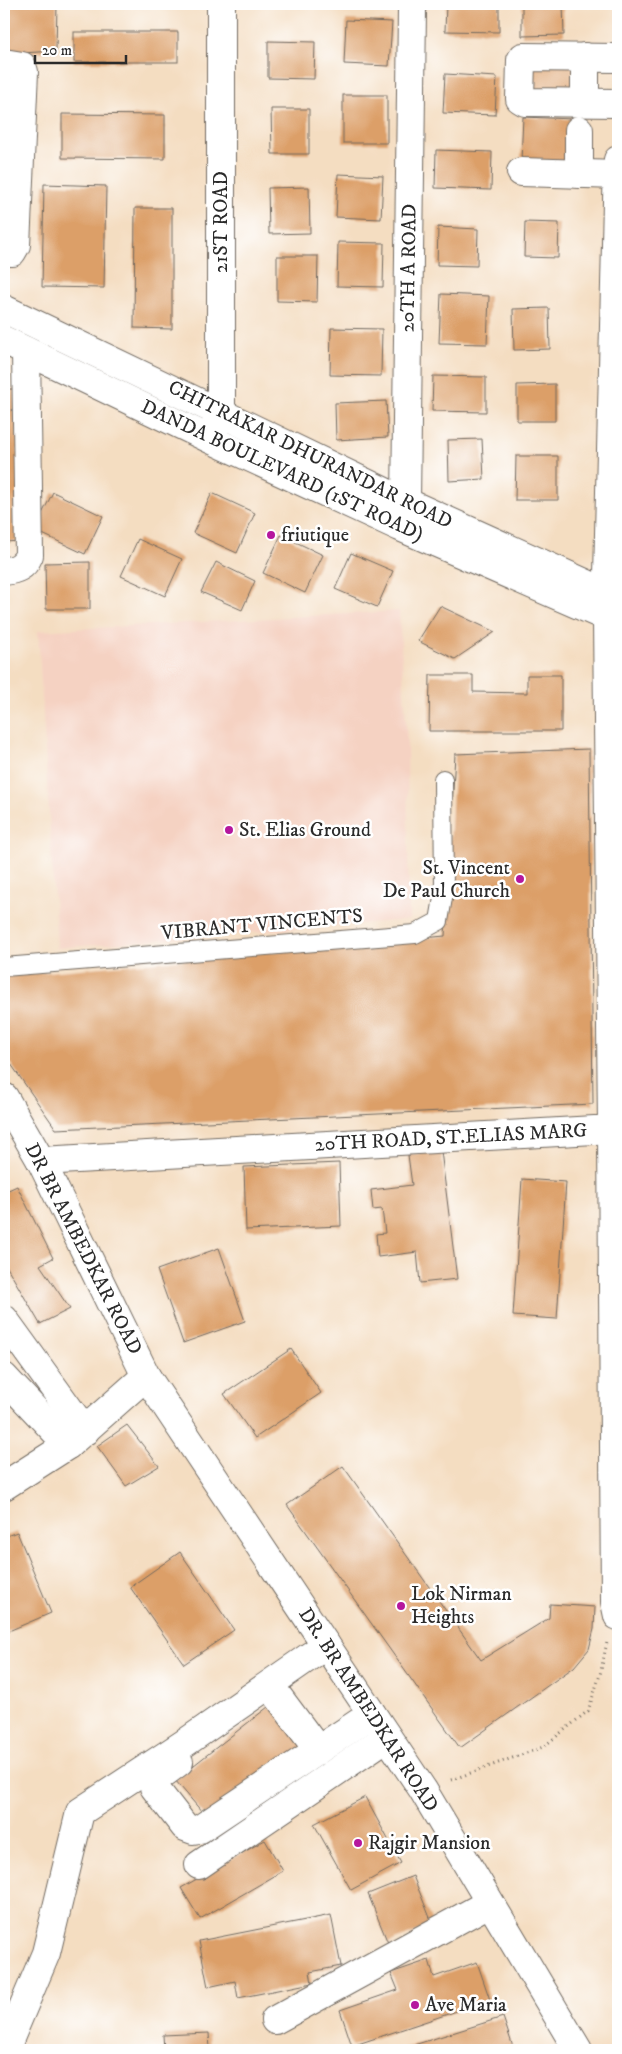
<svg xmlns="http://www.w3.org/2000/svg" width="622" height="2054" font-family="'IM FELL DW Pica',serif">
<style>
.built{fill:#f5d2c2}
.building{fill:#dc9f68}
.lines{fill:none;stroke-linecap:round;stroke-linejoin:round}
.service-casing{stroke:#716960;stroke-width:20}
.minor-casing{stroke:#716960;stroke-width:30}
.tertiary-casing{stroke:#716960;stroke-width:30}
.secondary-casing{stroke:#716960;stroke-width:30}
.path{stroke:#716960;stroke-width:3;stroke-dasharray:1 4;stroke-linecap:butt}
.service{stroke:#fff;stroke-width:18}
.minor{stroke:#fff;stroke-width:28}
.tertiary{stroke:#fff;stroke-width:28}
.secondary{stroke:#fff;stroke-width:28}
.poi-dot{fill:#b5179e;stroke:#fff;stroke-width:2}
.labels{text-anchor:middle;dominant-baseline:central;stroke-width:5;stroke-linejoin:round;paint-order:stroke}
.street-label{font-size:20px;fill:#2b2b2b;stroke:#fff}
.poi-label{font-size:20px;fill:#2b2b2b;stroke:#fff;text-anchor:start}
</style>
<rect width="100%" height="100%" fill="#fff"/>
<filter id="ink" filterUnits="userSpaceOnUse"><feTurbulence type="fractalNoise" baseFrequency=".02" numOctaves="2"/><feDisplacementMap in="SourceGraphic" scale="10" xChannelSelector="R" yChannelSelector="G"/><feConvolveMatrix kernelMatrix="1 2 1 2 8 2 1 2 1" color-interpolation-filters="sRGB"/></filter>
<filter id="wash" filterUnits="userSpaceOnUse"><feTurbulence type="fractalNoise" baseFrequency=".0096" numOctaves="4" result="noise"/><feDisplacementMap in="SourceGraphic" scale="20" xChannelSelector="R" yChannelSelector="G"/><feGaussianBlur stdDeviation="1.12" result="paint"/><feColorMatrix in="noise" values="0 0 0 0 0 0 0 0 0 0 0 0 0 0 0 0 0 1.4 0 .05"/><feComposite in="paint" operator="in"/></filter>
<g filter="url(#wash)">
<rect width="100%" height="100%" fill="#f4ddc1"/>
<polygon class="built" points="399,611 407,741 409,920 57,948 38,631"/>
<g id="blocks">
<g class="building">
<polygon points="4,4 57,4 56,51 4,54"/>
<polygon points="446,4 499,4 499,32 445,31"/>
<polygon points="522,4 563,4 564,35 522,36"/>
<polygon points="346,20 392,22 389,66 344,64"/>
<rect x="74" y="32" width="104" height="30"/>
<polygon points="268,41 315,42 314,79 268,78"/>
<polygon points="525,60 580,61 579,101 525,100"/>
<polygon points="445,74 497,77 495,115 443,113"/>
<polygon points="4,81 19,81 16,147 4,146"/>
<rect x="343" y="95" width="44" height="48"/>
<polygon points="271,109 309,109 309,154 272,154"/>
<polygon points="62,114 165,115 165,159 62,158"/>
<polygon points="523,117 573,119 572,162 521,161"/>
<polygon points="436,150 492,152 491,190 435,188"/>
<polygon points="4,155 8,155 4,239"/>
<polygon points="338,174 383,176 381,219 336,217"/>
<polygon points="44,184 106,186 104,288 42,287"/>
<polygon points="309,187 310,233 269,234 268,188"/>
<polygon points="135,208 172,208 172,329 134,328"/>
<polygon points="525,222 559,223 558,258 524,257"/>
<polygon points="438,227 478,229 477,266 437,265"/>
<polygon points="338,242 384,243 383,287 337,286"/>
<polygon points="277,256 318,256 317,302 277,301"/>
<polygon points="441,294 489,296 487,344 439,343"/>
<polygon points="549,308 550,349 514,350 513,309"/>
<polygon points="331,328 382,329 381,376 330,375"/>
<polygon points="433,376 486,377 486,412 432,411"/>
<polygon points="555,384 555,421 517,421 517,385"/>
<polygon points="4,389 16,389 21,541 4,542"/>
<polygon points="386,401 388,437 336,440 335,403"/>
<polygon points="482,439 484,479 449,481 448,440"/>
<polygon points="516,456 558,456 558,500 515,500"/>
<polygon points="53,492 103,516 85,554 34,530"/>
<polygon points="212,493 255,513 237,553 193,533"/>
<polygon points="281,535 323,555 305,593 263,573"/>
<polygon points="138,539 182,559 165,596 121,576"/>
<polygon points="351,553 393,571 377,607 335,589"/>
<polygon points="90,562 90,609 46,609 45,563"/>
<polygon points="216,562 255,581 242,610 201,592"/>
<polygon points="440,606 495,632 455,659 418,641"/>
<polygon points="430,675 473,675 473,692 527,693 527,675 561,675 561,731 429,731"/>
<polygon points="589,749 593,1104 56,1129 4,1054 4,976 445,936 455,754"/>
<polygon points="441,1151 457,1279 420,1283 417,1252 378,1257 376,1234 385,1233 382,1209 373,1210 371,1190 412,1185 408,1155"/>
<polygon points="339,1163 341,1226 246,1230 244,1167"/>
<polygon points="522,1179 566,1182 557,1319 513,1316"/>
<polygon points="17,1186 53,1258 40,1265 70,1309 40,1324 4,1262 4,1192"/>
<polygon points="219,1248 245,1321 183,1343 157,1270"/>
<polygon points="291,1349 321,1393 255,1438 224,1394"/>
<polygon points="127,1425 159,1466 126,1486 97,1446"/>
<polygon points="343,1466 481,1660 549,1618 550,1604 595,1607 594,1629 589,1649 574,1667 460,1748 287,1505"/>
<polygon points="17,1532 51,1613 4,1633 4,1537"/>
<polygon points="180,1552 234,1630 184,1664 130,1587"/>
<polygon points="273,1703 307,1745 208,1819 175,1780"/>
<polygon points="365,1797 401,1863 351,1890 314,1824"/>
<polygon points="265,1840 283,1871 200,1919 181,1888"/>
<polygon points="413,1876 433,1925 388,1943 368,1894"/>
<polygon points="331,1915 341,1966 310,1972 312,1983 238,1998 235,1981 208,1987 199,1941"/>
<polygon points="429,1960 434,1977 477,1962 490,2000 352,2046 340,2010 398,1990 391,1973"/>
<polygon points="503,2017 514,2050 398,2050"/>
<polygon points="209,2033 210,2050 164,2050 163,2035"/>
</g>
</g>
</g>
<g filter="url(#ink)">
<use href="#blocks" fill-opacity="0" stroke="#716960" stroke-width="1"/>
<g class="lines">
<defs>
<polyline id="service" points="4,967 415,934 439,921 444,892 443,779"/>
<g id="minor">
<polyline points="585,57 585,102"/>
<polyline points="618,58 523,57 521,60 520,99 525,102 618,103"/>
<polyline points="4,63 22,66 24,72 16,245 12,252 4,251"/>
<polyline points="521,172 618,175"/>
<polyline points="579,174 579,130"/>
<polyline points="213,433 221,412 221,4"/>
<polyline points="401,523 406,502 412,9"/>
<path d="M4,571C16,570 24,567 29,555L26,351"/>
<polyline points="612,1129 615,1602 618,1616"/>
<polyline points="41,1161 612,1129 607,617 618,160"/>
<polyline points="4,1319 85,1431"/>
<polyline points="4,1377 68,1445"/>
<polyline points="277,1695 318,1750"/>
<polyline points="179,1762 156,1779 154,1787 185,1827 193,1830 200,1829 372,1714"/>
<polyline points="199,1865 387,1737"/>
<polyline points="275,2020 489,1903"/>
<polyline points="5,2050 46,1953 80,1812 182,1745 326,1645"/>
</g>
<g id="tertiary">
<polyline points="4,1097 41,1161 146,1376 423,1790 578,2050"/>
<polyline points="4,1486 68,1445 146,1376"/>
</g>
<g id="secondary">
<polyline points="4,309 406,502 618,598"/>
<polyline points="4,340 210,439 400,527 618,622"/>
</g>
</defs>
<use href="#service" class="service-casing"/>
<use href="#minor" class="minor-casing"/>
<use href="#tertiary" class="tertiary-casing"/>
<use href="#secondary" class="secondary-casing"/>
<polyline class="path" points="451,1780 543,1747 588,1711 600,1675 607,1642"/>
<use href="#service" class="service"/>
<use href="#minor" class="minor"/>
<use href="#tertiary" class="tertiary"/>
<use href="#secondary" class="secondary"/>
</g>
</g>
<g class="poi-dot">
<circle cx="271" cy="535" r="5"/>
<circle cx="229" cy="830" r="5"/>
<circle cx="520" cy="879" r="5"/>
<circle cx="401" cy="1606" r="5"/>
<circle cx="358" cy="1843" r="5"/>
<circle cx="415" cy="2005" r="5"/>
</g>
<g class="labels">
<g class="street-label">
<text transform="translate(221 222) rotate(-90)">21ST ROAD</text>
<text transform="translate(409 268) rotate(-89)">20TH A ROAD</text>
<text transform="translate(310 455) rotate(26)">CHITRAKAR DHURANDAR ROAD</text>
<text transform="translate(282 471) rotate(25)">DANDA BOULEVARD (1ST ROAD)</text>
<text transform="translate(262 925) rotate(-5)">VIBRANT VINCENTS</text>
<text transform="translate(451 1138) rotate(-3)">20TH ROAD, ST.ELIAS MARG</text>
<text transform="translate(83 1249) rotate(63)">DR BR AMBEDKAR ROAD</text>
<text transform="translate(368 1710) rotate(57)">DR. BR AMBEDKAR ROAD</text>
</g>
<g class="poi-label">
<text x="281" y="535">friutique</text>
<text x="239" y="830">St. Elias Ground</text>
<text x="510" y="868" text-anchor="end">St. Vincent<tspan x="510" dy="23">De Paul Church</tspan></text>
<text x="411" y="1594">Lok Nirman<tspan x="411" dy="23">Heights</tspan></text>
<text x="368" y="1843">Rajgir Mansion</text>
<text x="425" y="2005">Ave Maria</text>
</g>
</g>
<rect width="622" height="2054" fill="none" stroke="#fff" stroke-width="20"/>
<path d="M35 55v8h91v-8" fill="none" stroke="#2b2b2b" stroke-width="2.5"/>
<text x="42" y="55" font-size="15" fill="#2b2b2b" stroke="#ffffff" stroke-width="4" paint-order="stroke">20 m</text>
</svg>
